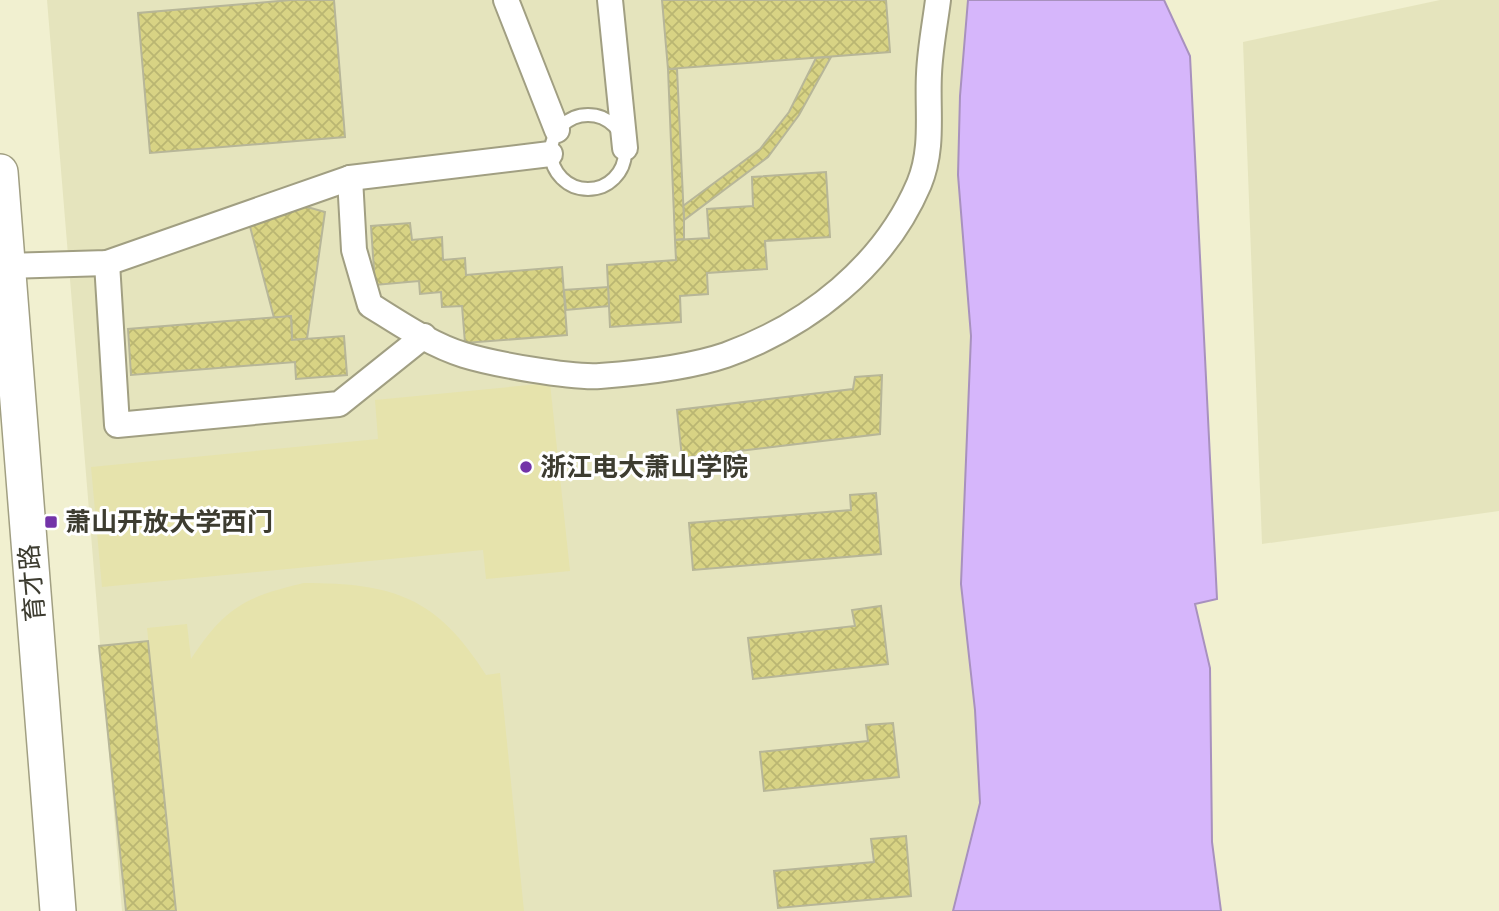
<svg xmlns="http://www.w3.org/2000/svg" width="1499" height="911" font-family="Jost,'Noto Sans SC',sans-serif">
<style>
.built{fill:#e5e4bd}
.grass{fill:#e6e3ac}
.water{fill:#d6b6fb;stroke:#a891be;stroke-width:2}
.building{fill:url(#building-cross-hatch);stroke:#b7b698;stroke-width:2}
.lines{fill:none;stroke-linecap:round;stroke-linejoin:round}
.lane-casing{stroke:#a19f82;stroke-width:16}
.street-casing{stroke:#a19f82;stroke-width:28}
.secondary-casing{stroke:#a19f82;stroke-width:38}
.lane{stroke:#fff;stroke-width:12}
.street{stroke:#fff;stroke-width:24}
.secondary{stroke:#fff;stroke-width:35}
.poi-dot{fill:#7333a8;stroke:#fff;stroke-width:2.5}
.labels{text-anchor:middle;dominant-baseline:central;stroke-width:6;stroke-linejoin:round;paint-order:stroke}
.poi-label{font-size:26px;font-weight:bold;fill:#3d3c30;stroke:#fff;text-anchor:start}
.street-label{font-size:26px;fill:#3d3c30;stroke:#fff}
</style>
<defs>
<pattern id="building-cross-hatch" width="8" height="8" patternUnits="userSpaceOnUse" patternTransform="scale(1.75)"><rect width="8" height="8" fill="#d8d384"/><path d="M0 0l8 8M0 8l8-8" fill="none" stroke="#bab672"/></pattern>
</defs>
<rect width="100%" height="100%" fill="#f1f0d0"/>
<g class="built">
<polygon points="47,0 968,0 960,96 958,175 971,336 961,584 975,710 980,803 953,911 122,911"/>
<polygon points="1440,0 1499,0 1499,511 1262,544 1243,42"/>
</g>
<g class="grass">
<polygon points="550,383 570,571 486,579 483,550 102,587 91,467 378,439 375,400"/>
<path d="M304,583C393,583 437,597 486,675L500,673L524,911H176L147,628L187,624L191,659C225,607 245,597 304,583Z"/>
</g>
<polygon class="water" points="968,0 1164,0 1190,56 1217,599 1195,604 1210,668 1212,842 1221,911 953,911 980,803 975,710 961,584 971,336 958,175 960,96"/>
<g class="building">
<polygon points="291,0 334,0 345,137 150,153 138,13"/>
<polygon points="662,0 886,0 890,52 668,69"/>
<polygon points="831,57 799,115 768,157 684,220 683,206 760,149 789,112 816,58"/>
<polygon points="668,69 677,69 684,220 684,239 675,240"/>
<polygon points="826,172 830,237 765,241 767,269 707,273 708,294 680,296 681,322 610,327 607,265 676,260 675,240 709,238 707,209 753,206 752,177"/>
<polygon points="300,205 325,212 307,339 292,340 291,316 274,318 247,215"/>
<polygon points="410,223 412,240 442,237 443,260 465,258 466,275 562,267 567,335 465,343 462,306 442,307 441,292 420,294 419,281 375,285 371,226"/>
<polygon points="608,287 609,306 566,310 564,290"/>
<polygon points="291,316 292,340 344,336 347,375 296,379 295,362 131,375 128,329"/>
<polygon points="882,375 880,434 682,458 677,410 853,389 855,377"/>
<polygon points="876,493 881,554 693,570 689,523 851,510 850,495"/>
<polygon points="881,606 888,664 753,679 748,638 855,626 852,610"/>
<polygon points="148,641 176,911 126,911 99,646"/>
<polygon points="893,723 899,777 764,791 760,752 868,741 866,725"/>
<polygon points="906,836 911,896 778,908 774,871 874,862 871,839"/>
</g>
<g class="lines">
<defs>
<circle id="lane" cx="588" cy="152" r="37"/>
<g id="street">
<polyline points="506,0 557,130"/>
<polyline points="610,0 625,148"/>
<path d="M350,178L354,250L370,305C399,323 431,345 464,355C493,364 571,378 600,376C640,373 688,368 726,355C809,325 884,266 919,184C934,148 927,111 929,74C930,49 935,24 938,0"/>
<polyline points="107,263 117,425 339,404 424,336"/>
<polyline points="6,266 107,263 350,178 550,154"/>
</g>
<polyline id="secondary" points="0,172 58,911"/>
</defs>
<use href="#lane" class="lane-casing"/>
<use href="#street" class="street-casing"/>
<use href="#secondary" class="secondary-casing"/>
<use href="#lane" class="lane"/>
<use href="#street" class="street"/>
<use href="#secondary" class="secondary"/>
</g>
<g class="poi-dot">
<circle cx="526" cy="467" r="7"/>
<rect x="44" y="515" width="14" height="14" rx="3.5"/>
</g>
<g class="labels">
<g class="poi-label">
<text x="540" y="467">浙江电大萧山学院</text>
<text x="65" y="522">萧山开放大学西门</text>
</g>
<g class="street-label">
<text transform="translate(32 583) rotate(-95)">育才路</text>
</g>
</g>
</svg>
